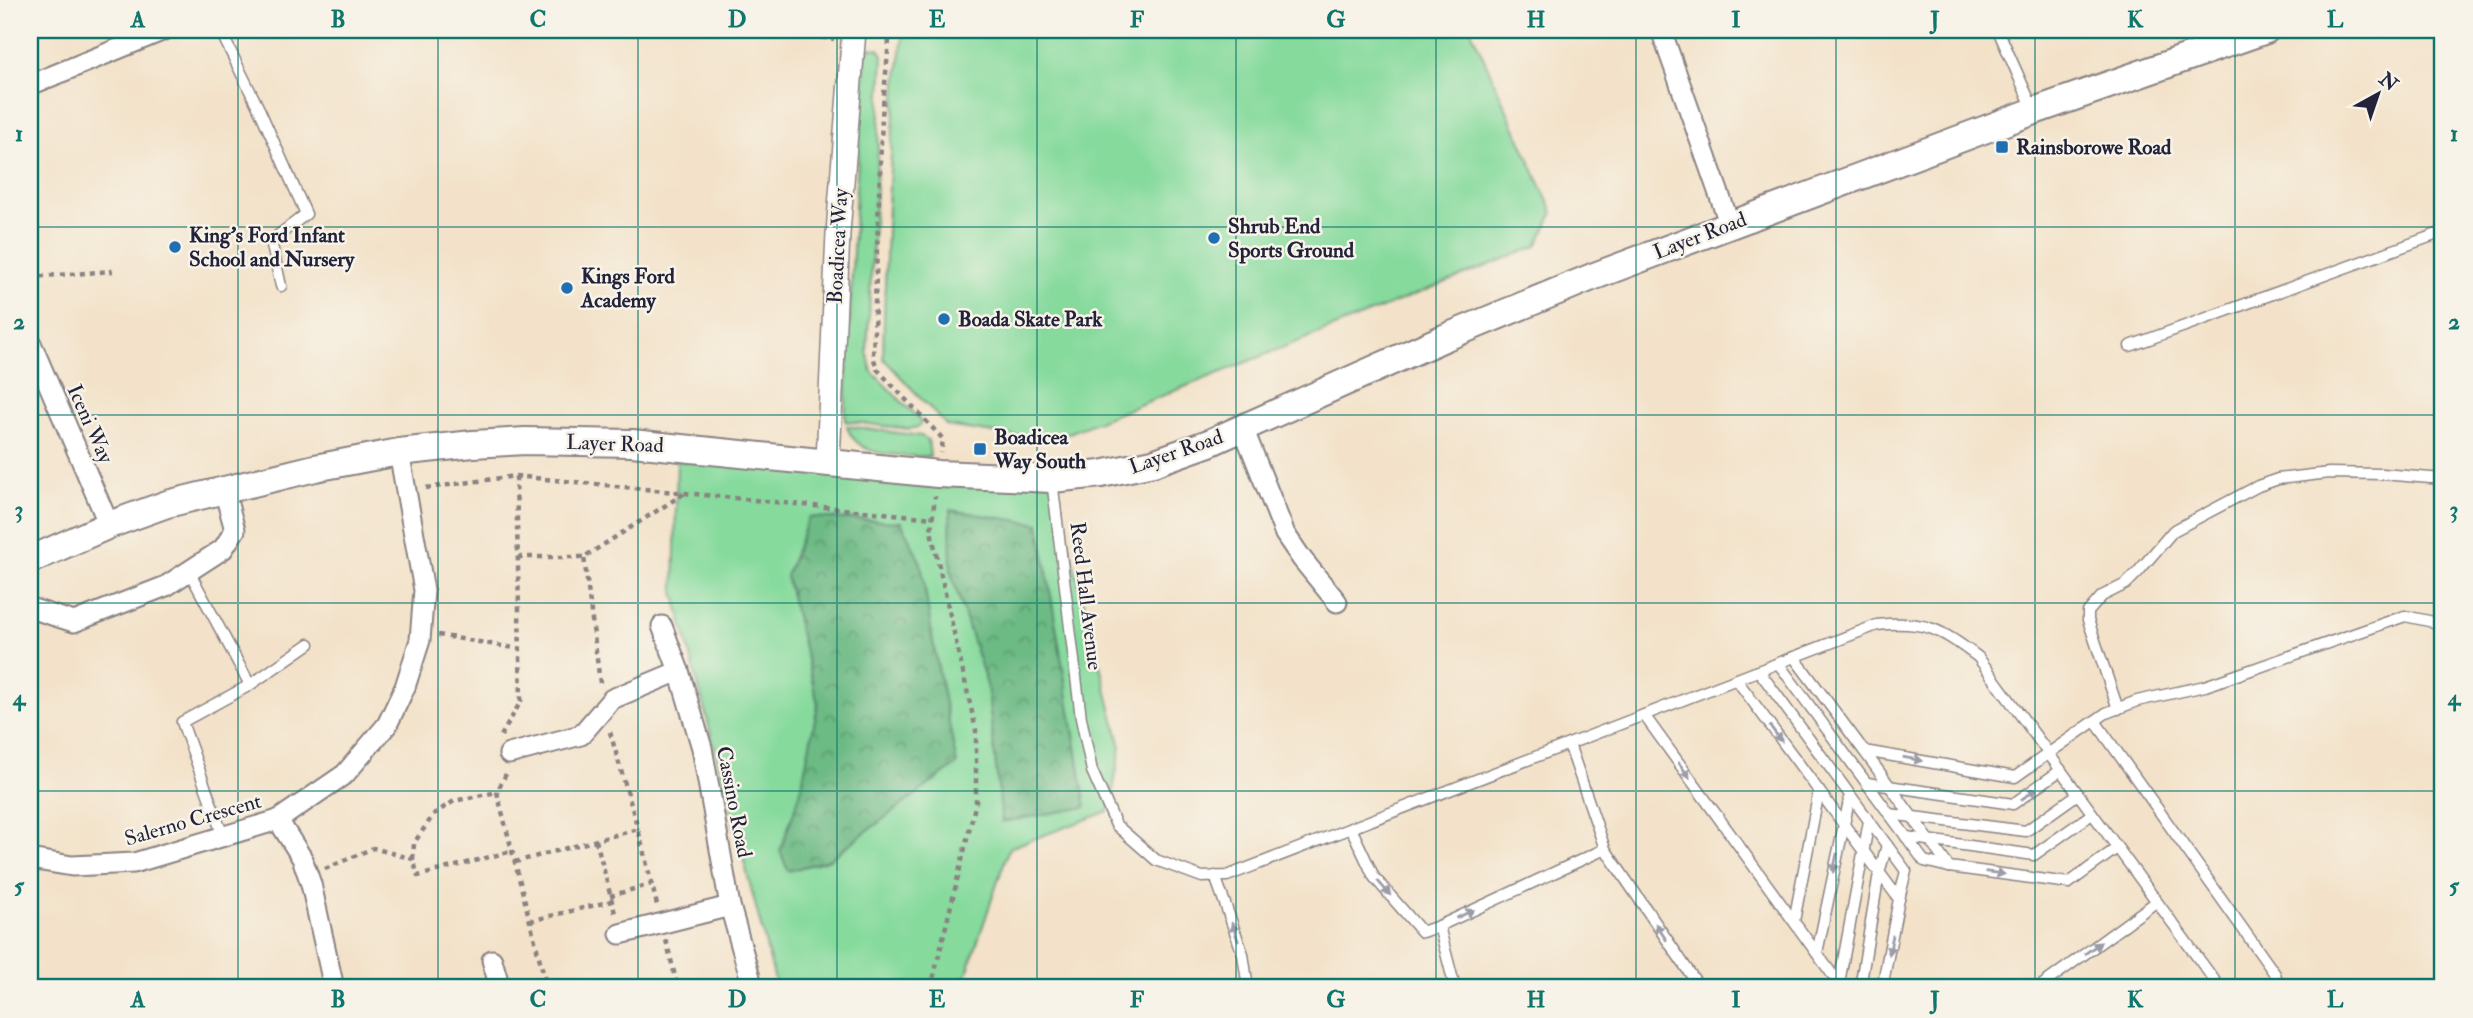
<svg xmlns="http://www.w3.org/2000/svg" width="2473" height="1018" font-family="'IM FELL Double Pica',serif">
<style>
.green{fill:#85da9c;stroke:#547e6c;stroke-width:2}
.forest{fill:url(#forest-crowns);stroke:#476e60;stroke-width:2}
.lines{fill:none;stroke-linecap:round;stroke-linejoin:round}
.service-casing{stroke:#8a8282;stroke-width:13}
.minor-casing{stroke:#8a8282;stroke-width:23}
.tertiary-casing{stroke:#8a8282;stroke-width:26}
.secondary-casing{stroke:#8a8282;stroke-width:30}
.path{stroke:#8a8282;stroke-width:4.5;stroke-dasharray:5 5;stroke-linecap:butt}
.service{stroke:#fff;stroke-width:10}
.minor{stroke:#fff;stroke-width:19}
.tertiary{stroke:#fff;stroke-width:23}
.secondary{stroke:#fff;stroke-width:26}
.oneway{fill:#9c9ca7}
.grid{fill:none;stroke:#0f766e;stroke-width:2;stroke-opacity:0.55}
.poi-dot{fill:#1f6fb2;stroke:#f7f3e8;stroke-width:2.5}
.labels{text-anchor:middle;dominant-baseline:central;stroke-width:5;stroke-linejoin:round;paint-order:stroke}
.poi-label{font-size:21px;font-weight:bold;fill:#22223b;stroke:#f7f3e8;text-anchor:start}
.street-label{font-size:21px;fill:#22223b;stroke:#f7f3e8}
.neatline{fill:none;stroke:#0f766e;stroke-width:2.5}
.grid-label{font-size:23px;text-anchor:middle;font-weight:bold;fill:#0f766e}
</style>
<defs>
<pattern id="forest-crowns" width="20" height="18" patternUnits="userSpaceOnUse" patternTransform="scale(1.75)"><rect width="20" height="18" fill="#6cba84"/><path d="M2 6a3 3 0 1 1 6 0M12 15a3 3 0 1 1 6 0" fill="none" stroke="#58976d"/></pattern>
</defs>
<rect width="100%" height="100%" fill="#f7f3e8"/>
<filter id="ink" filterUnits="userSpaceOnUse"><feTurbulence type="fractalNoise" baseFrequency=".0143" numOctaves="2"/><feDisplacementMap in="SourceGraphic" scale="14" xChannelSelector="R" yChannelSelector="G"/><feConvolveMatrix kernelMatrix="1 2 1 2 8 2 1 2 1" color-interpolation-filters="sRGB"/></filter>
<filter id="wash" filterUnits="userSpaceOnUse"><feTurbulence type="fractalNoise" baseFrequency=".00686" numOctaves="4" result="noise"/><feDisplacementMap in="SourceGraphic" scale="28" xChannelSelector="R" yChannelSelector="G"/><feGaussianBlur stdDeviation="1.57" result="paint"/><feColorMatrix in="noise" values="0 0 0 0 0 0 0 0 0 0 0 0 0 0 0 0 0 1.4 0 .05"/><feComposite in="paint" operator="in"/></filter>
<g filter="url(#wash)">
<rect width="100%" height="100%" fill="#f3e2c9"/>
<g class="green">
<path d="M904,30H1471L1553,213L1537,246L1049,441L947,426L883,358C886,249 888,138 904,30Z"/>
<polygon points="869,48 879,49 883,55 867,352 872,372 919,419 921,423 918,427 909,429 845,421 856,188 866,55"/>
<path d="M847,426L921,436L928,440L930,457C901,454 857,460 847,426Z"/>
<polygon points="677,461 1052,479 1121,747 1109,811 1009,848 962,988 777,988 674,592"/>
</g>
<g class="forest">
<polygon points="950,510 1039,524 1086,807 1002,822 987,685 951,573"/>
<polygon points="809,517 901,522 921,563 933,642 957,764 828,860 788,871 780,851 800,794 818,704 786,576"/>
</g>
</g>
<g filter="url(#ink)">
<g class="lines">
<defs>
<g id="service">
<polyline points="220,30 260,111 306,214 271,241 281,286"/>
<polyline points="1998,30 2034,111"/>
<polyline points="2130,346 2443,232"/>
<path d="M1052,480L1081,718L1092,771L1116,825L1156,860L1202,877L1227,876L1877,625C1926,620 1940,629 1978,657L2220,988"/>
<polyline points="189,571 250,685 309,644"/>
<polyline points="1794,657 1864,751 2015,777 2106,713 2137,701 2205,686 2405,616 2443,624"/>
<polyline points="1778,663 1924,861 1949,867"/>
<polyline points="1759,671 1906,871 1899,899"/>
<polyline points="1736,679 1899,899 1882,988"/>
<polyline points="2118,709 2088,620 2088,612 2102,596 2126,584 2138,572 2173,531 2258,486 2278,479 2329,473 2382,474 2443,479"/>
<polyline points="1644,715 1842,988"/>
<polyline points="2095,721 2275,974 2278,983 2276,988"/>
<polyline points="1569,744 1605,849 1700,988"/>
<polyline points="1864,751 1949,867 2069,883 2117,848"/>
<polyline points="1867,783 2013,804 2061,770"/>
<polyline points="1889,814 2026,831 2078,794"/>
<polyline points="1351,828 1374,877 1422,932 1439,926"/>
<polyline points="223,836 182,722 250,685"/>
<polyline points="1906,837 2034,855 2092,814"/>
<polyline points="1215,876 1243,954 1248,988"/>
<polyline points="1794,921 1819,791"/>
<polyline points="1817,953 1850,796"/>
<polyline points="1839,983 1869,821"/>
<polyline points="1455,988 1439,926 1605,849"/>
<polyline points="1860,988 1879,873 1887,845"/>
<polyline points="2038,988 2156,902"/>
</g>
<g id="minor">
<polyline points="1661,30 1730,225"/>
<polyline points="30,85 164,30"/>
<polyline points="30,341 109,525"/>
<polyline points="1243,428 1285,534 1302,559 1337,602"/>
<polyline points="30,608 74,622 166,586 223,549 235,530 224,490"/>
<polyline points="662,626 679,671 702,748 730,906 753,988"/>
<polyline points="509,754 581,735 612,699 679,671"/>
<polyline points="278,820 302,858 311,884 334,988"/>
<polyline points="30,859 72,866 134,863 278,820 345,774 387,725 405,687 420,640 424,590 399,452"/>
<polyline points="620,934 730,906"/>
<polyline points="492,960 500,988"/>
</g>
<polyline id="tertiary" points="828,462 838,233 854,30"/>
<polyline id="secondary" points="30,560 109,525 167,504 315,468 399,452 473,444 525,441 632,443 938,474 1052,479 1101,474 1153,463 1209,443 1444,338 1592,277 2034,111 2266,30"/>
</defs>
<use href="#service" class="service-casing"/>
<use href="#minor" class="minor-casing"/>
<use href="#tertiary" class="tertiary-casing"/>
<use href="#secondary" class="secondary-casing"/>
<g class="path">
<polyline points="815,30 820,37 834,39"/>
<polyline points="890,30 882,116 873,356 877,369 943,439 941,453"/>
<polyline points="30,277 113,271"/>
<polyline points="426,488 516,476 933,518"/>
<polyline points="518,557 584,557"/>
<polyline points="438,635 520,649"/>
<polyline points="600,683 584,557 685,493"/>
<polyline points="610,732 638,829"/>
<polyline points="501,736 521,701 516,476"/>
<polyline points="506,774 497,792 547,988"/>
<polyline points="596,840 616,917"/>
<polyline points="413,859 414,843 434,814 454,801 497,792"/>
<polyline points="515,862 638,829 657,905"/>
<polyline points="325,869 373,848 413,859 418,876 512,851"/>
<polyline points="610,896 651,884"/>
<polyline points="530,921 612,901"/>
<polyline points="666,940 678,988"/>
<polyline points="931,988 976,802 976,730 931,531 935,496"/>
</g>
<use href="#service" class="service"/>
<use href="#minor" class="minor"/>
<use href="#tertiary" class="tertiary"/>
<use href="#secondary" class="secondary"/>
</g>
<defs><path id="oneway-solid" d="M-6-.8H1V-3.2L6.5 0L1 3.2V.8H-6Z" transform="scale(1.75)"/></defs>
<g class="oneway">
<use href="#oneway-solid" transform="translate(1776 734) rotate(53)"/>
<use href="#oneway-solid" transform="translate(1913 759) rotate(10)"/>
<use href="#oneway-solid" transform="translate(1684 770) rotate(54)"/>
<use href="#oneway-solid" transform="translate(2029 794) rotate(-36)"/>
<use href="#oneway-solid" transform="translate(1835 863) rotate(102)"/>
<use href="#oneway-solid" transform="translate(1995 873) rotate(7)"/>
<use href="#oneway-solid" transform="translate(1384 888) rotate(49)"/>
<use href="#oneway-solid" transform="translate(1465 914) rotate(-25)"/>
<use href="#oneway-solid" transform="translate(1235 932) rotate(-110)"/>
<use href="#oneway-solid" transform="translate(1661 932) rotate(-124)"/>
<use href="#oneway-solid" transform="translate(1891 945) rotate(101)"/>
<use href="#oneway-solid" transform="translate(2093 948) rotate(-36)"/>
</g>
</g>
<path class="grid" d="M238,30V988M438,30V988M638,30V988M837,30V988M1037,30V988M1236,30V988M1436,30V988M1636,30V988M1836,30V988M2035,30V988M2235,30V988M30,227H2443M30,415H2443M30,603H2443M30,791H2443"/>
<g class="poi-dot">
<rect x="1995" y="140" width="14" height="14" rx="3.5"/>
<circle cx="1214" cy="238" r="7"/>
<circle cx="175" cy="247" r="7"/>
<circle cx="567" cy="288" r="7"/>
<circle cx="944" cy="319" r="7"/>
<rect x="973" y="442" width="14" height="14" rx="3.5"/>
</g>
<g class="labels">
<g class="poi-label">
<text x="2016" y="147">Rainsborowe Road</text>
<text x="1228" y="226">Shrub End<tspan x="1228" dy="24">Sports Ground</tspan></text>
<text x="189" y="235">King's Ford Infant<tspan x="189" dy="24">School and Nursery</tspan></text>
<text x="581" y="276">Kings Ford<tspan x="581" dy="24">Academy</tspan></text>
<text x="958" y="319">Boada Skate Park</text>
<text x="994" y="437">Boadicea<tspan x="994" dy="24">Way South</tspan></text>
</g>
<g class="street-label">
<text transform="translate(1700 236) rotate(-21)">Layer Road</text>
<text transform="translate(838 246) rotate(-87)">Boadicea Way</text>
<text transform="translate(90 424) rotate(66)">Iceni Way</text>
<text transform="translate(615 444) rotate(2)">Layer Road</text>
<text transform="translate(1176 452) rotate(-19)">Layer Road</text>
<text transform="translate(1086 596) rotate(83)">Reed Hall Avenue</text>
<text transform="translate(734 802) rotate(79)">Cassino Road</text>
<text transform="translate(193 820) rotate(-16)">Salerno Crescent</text>
</g>
</g>
<rect width="2473" height="1018" fill="none" stroke="#f7f3e8" stroke-width="77"/>
<g transform="translate(2378 94) rotate(40)" stroke="#f7f3e8" stroke-width="5" paint-order="stroke">
<path d="M0-5L12 26L0 18L-12 26Z" fill="#22223b"/>
<text y="-10" font-size="19" font-weight="bold" text-anchor="middle" fill="#22223b">N</text>
</g>
<rect x="38" y="38" width="2396" height="941" class="neatline"/>
<g class="grid-label">
<text x="138" y="27">A</text>
<text x="338" y="27">B</text>
<text x="538" y="27">C</text>
<text x="737" y="27">D</text>
<text x="937" y="27">E</text>
<text x="1137" y="27">F</text>
<text x="1336" y="27">G</text>
<text x="1536" y="27">H</text>
<text x="1736" y="27">I</text>
<text x="1935" y="27">J</text>
<text x="2135" y="27">K</text>
<text x="2335" y="27">L</text>
<text x="19" y="141">1</text>
<text x="2454" y="141">1</text>
<text x="19" y="329">2</text>
<text x="2454" y="329">2</text>
<text x="19" y="517">3</text>
<text x="2454" y="517">3</text>
<text x="19" y="705">4</text>
<text x="2454" y="705">4</text>
<text x="19" y="893">5</text>
<text x="2454" y="893">5</text>
<text x="138" y="1007">A</text>
<text x="338" y="1007">B</text>
<text x="538" y="1007">C</text>
<text x="737" y="1007">D</text>
<text x="937" y="1007">E</text>
<text x="1137" y="1007">F</text>
<text x="1336" y="1007">G</text>
<text x="1536" y="1007">H</text>
<text x="1736" y="1007">I</text>
<text x="1935" y="1007">J</text>
<text x="2135" y="1007">K</text>
<text x="2335" y="1007">L</text>
</g>
</svg>
